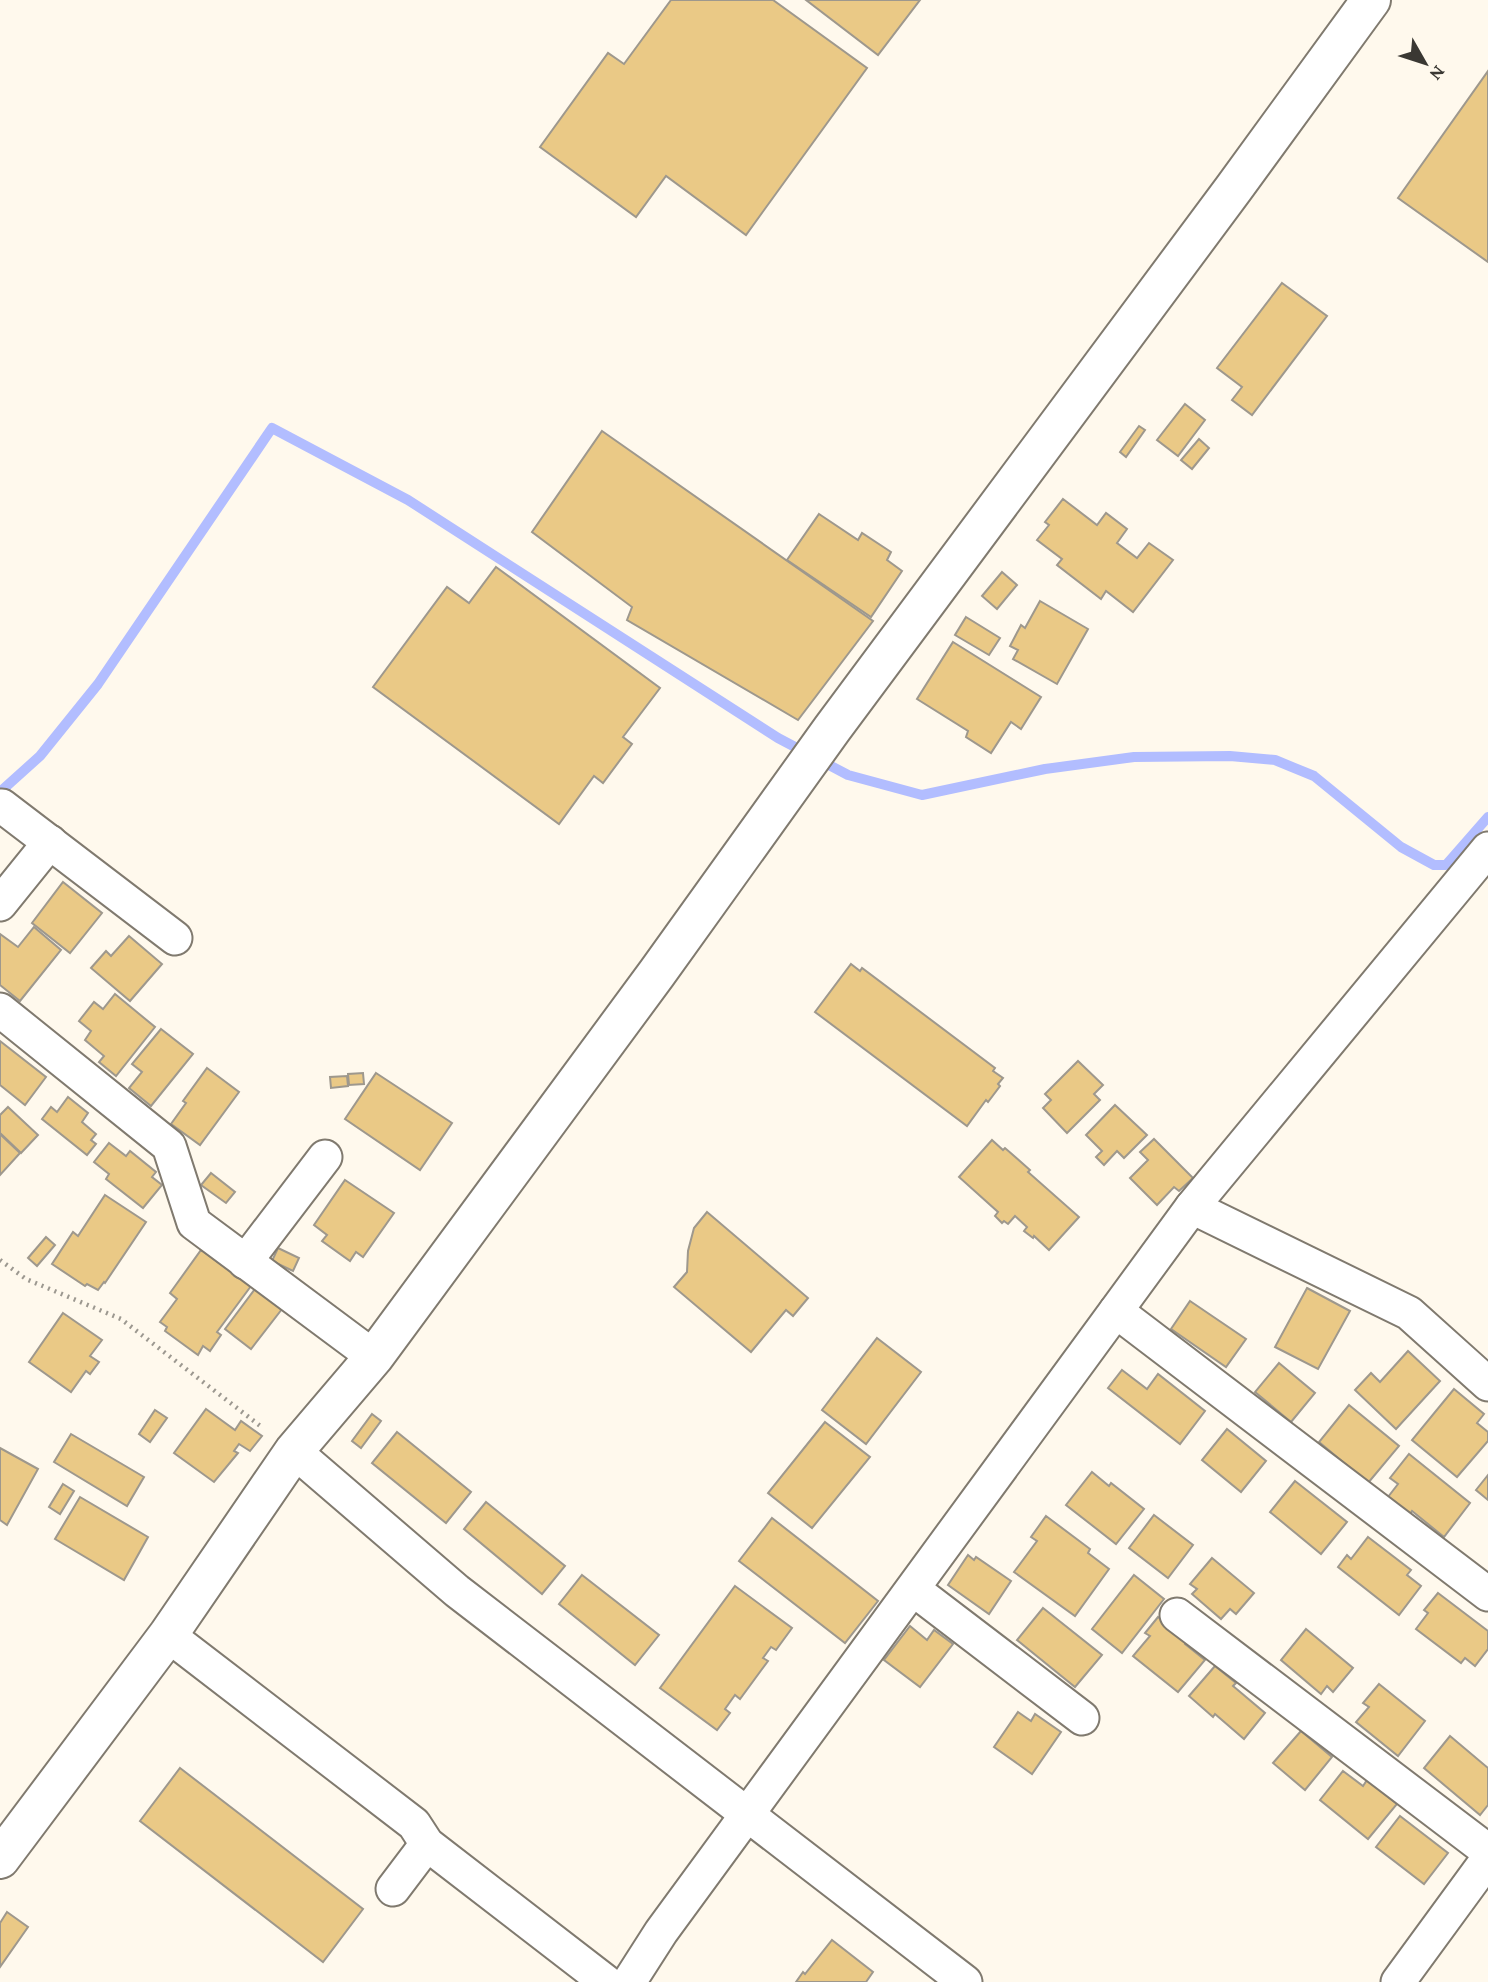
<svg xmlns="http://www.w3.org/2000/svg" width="1488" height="1982" font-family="'Crimson Pro',serif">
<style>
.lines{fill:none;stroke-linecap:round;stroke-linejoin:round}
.stream{stroke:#b2bdff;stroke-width:10}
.building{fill:#eac986;stroke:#9e988d;stroke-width:2}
.minor-casing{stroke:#807a6f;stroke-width:37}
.tertiary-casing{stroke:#807a6f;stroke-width:42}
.path{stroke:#9c9890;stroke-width:4.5;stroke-dasharray:2 5;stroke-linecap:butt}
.minor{stroke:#fff;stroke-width:33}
.tertiary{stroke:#fff;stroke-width:38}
</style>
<rect width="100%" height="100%" fill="#fff9ed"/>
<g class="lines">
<polyline class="stream" points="0,792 40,756 98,684 272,428 408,500 778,738 848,775 922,795 1045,769 1134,757 1230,756 1275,760 1314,776 1401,847 1434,865 1446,865 1488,817"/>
</g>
<g class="building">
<polygon points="671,0 773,0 867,68 746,235 666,176 636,217 540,147 608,53 624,64"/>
<polygon points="806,0 920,0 878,55"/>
<polygon points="1488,71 1488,262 1398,198"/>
<polygon points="1282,283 1327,316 1252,415 1232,400 1242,387 1217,368"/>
<polygon points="1185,404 1205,420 1178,456 1157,440"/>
<polygon points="1139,426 1145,430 1126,457 1120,452"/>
<polygon points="602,431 873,621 798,720 627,620 632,607 532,532"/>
<polygon points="1199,439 1209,448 1192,469 1181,460"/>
<polygon points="1063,499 1097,525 1106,513 1127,529 1117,543 1137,558 1149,543 1173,560 1133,612 1106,591 1101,599 1057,565 1062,559 1037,540 1049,525 1045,522"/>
<polygon points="819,514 858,540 862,533 891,552 887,560 902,571 871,617 787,560"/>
<polygon points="496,567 660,688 623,737 632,744 603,783 594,776 559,824 373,687 447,587 469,603"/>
<polygon points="1002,572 1017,585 997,609 982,596"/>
<polygon points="1040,601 1088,629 1057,684 1013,659 1018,650 1010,646 1021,625 1025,628"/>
<polygon points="966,617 1000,638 989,655 955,635"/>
<polygon points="953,642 1041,697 1021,729 1011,722 991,753 966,737 968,731 917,699"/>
<polygon points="63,882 102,913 70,953 32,923"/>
<polygon points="34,927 61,950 20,1001 0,985 0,934 18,947"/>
<polygon points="129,936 162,964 130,1001 91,968 106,951 111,956"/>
<polygon points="851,964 860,971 862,968 995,1068 993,1071 1003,1078 998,1084 1000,1086 988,1102 986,1100 967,1126 815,1012"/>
<polygon points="115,994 155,1027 116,1076 99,1062 104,1056 85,1040 91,1031 79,1021 94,1002 103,1009"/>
<polygon points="161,1029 193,1054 151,1106 129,1088 142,1072 132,1064"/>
<polygon points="0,1041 46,1077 25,1105 0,1085"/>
<polygon points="1078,1061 1103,1085 1094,1094 1100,1100 1067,1133 1043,1108 1051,1100 1045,1094"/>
<polygon points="207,1068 239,1092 200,1145 171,1124 186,1103 183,1101"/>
<polygon points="363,1073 364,1084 349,1085 348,1074"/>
<polygon points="376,1073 452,1123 420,1170 345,1119"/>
<polygon points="347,1076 348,1086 331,1088 330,1077"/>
<polygon points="68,1097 88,1113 82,1122 96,1134 91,1140 96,1144 87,1155 42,1119 51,1107 57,1112"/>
<polygon points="1115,1105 1147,1135 1124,1158 1117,1151 1104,1165 1096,1157 1102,1151 1086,1135"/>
<polygon points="8,1107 38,1135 21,1153 0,1133 0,1115"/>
<polygon points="0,1134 20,1153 0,1175"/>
<polygon points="1154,1139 1193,1178 1179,1191 1174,1187 1157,1205 1130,1178 1148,1160 1140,1152"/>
<polygon points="992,1140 1003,1150 1005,1148 1030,1170 1028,1172 1079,1217 1049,1250 1034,1236 1033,1238 1024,1231 1027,1227 1015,1216 1008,1224 1004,1221 1002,1223 995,1216 998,1212 959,1177"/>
<polygon points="109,1143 126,1156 130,1151 156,1172 152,1177 162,1185 143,1208 106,1179 109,1174 94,1162"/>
<polygon points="211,1173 235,1192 226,1203 201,1185"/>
<polygon points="345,1180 394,1213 363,1257 356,1252 350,1261 322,1241 327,1235 314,1225"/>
<polygon points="105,1195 146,1222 105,1283 104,1282 98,1290 87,1284 85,1286 52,1264 73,1232 78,1236"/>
<polygon points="707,1212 808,1298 793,1316 786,1310 751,1352 674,1287 687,1272 688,1251 694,1228"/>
<polygon points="46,1237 55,1245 37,1266 28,1258"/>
<polygon points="278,1248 299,1258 293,1271 272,1261"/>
<polygon points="201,1250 251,1286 217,1332 221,1335 210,1351 203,1346 198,1355 165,1331 167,1327 160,1322 177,1299 170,1293"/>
<polygon points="1307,1288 1350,1311 1318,1369 1275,1347"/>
<polygon points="255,1289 282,1309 251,1349 225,1329"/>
<polygon points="1190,1301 1246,1339 1226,1367 1171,1329"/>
<polygon points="63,1313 102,1340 90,1356 99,1362 90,1374 86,1371 71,1392 29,1362"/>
<polygon points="877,1338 921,1372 866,1444 822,1410"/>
<polygon points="1408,1351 1440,1381 1396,1429 1355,1390 1371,1373 1380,1382"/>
<polygon points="1279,1363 1315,1393 1291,1422 1255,1392"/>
<polygon points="1122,1370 1147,1389 1158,1374 1205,1411 1180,1444 1108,1388"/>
<polygon points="1454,1389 1484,1414 1477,1423 1488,1432 1488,1441 1457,1477 1412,1440"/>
<polygon points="1349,1405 1399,1446 1368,1483 1319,1442"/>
<polygon points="206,1409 235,1430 241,1421 262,1436 250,1451 239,1444 234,1451 238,1453 214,1482 174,1453"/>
<polygon points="155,1410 167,1418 150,1442 139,1434"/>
<polygon points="372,1414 381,1421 361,1448 352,1441"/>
<polygon points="825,1422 870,1457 812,1528 768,1493"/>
<polygon points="1227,1429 1266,1461 1241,1492 1202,1460"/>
<polygon points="397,1432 471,1492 446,1523 372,1463"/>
<polygon points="71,1434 144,1477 127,1506 54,1462"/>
<polygon points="0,1448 38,1469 7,1525 0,1520"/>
<polygon points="1409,1454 1470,1503 1444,1537 1412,1511 1410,1514 1388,1497 1398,1484 1390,1478"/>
<polygon points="1092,1472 1109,1486 1111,1483 1144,1509 1116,1544 1066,1505"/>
<polygon points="1488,1475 1488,1500 1476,1490"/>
<polygon points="1295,1481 1347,1522 1321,1554 1270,1512"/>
<polygon points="63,1484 74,1491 60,1514 49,1507"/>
<polygon points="80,1497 148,1537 124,1580 55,1539"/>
<polygon points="486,1502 565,1566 542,1594 464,1529"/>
<polygon points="1154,1515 1193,1545 1168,1578 1129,1548"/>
<polygon points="1046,1516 1090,1549 1088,1553 1109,1569 1075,1616 1014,1572 1037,1541 1031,1537"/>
<polygon points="772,1518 878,1601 845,1643 739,1561"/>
<polygon points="1368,1537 1411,1570 1407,1575 1421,1586 1399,1615 1338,1567 1347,1555 1351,1559"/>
<polygon points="968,1555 974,1560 976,1557 1011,1581 989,1614 948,1585"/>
<polygon points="1212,1558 1254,1593 1236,1614 1230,1609 1221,1619 1192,1594 1197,1589 1190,1584"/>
<polygon points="582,1575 659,1635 635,1665 559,1604"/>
<polygon points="1134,1575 1164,1599 1122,1653 1092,1629"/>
<polygon points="735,1586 792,1628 776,1650 771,1647 763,1658 768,1661 740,1699 735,1695 725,1709 730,1713 717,1730 660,1688"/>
<polygon points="1438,1593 1488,1631 1488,1649 1475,1666 1465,1658 1461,1663 1416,1629 1428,1613 1424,1610"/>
<polygon points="1043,1608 1102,1655 1075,1687 1017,1640"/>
<polygon points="1158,1617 1187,1640 1185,1644 1205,1660 1178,1692 1133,1656 1150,1636 1145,1633"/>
<polygon points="910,1626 927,1640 934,1630 953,1644 920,1687 884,1660"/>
<polygon points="1306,1629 1353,1668 1333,1692 1327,1686 1321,1694 1281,1660"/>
<polygon points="1215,1666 1236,1683 1233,1686 1265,1713 1244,1739 1215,1714 1213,1717 1189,1696"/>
<polygon points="1379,1684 1425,1721 1398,1756 1356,1722 1369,1707 1363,1703"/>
<polygon points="1018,1712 1031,1721 1035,1714 1061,1732 1032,1774 994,1747"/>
<polygon points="1301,1731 1332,1757 1305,1790 1273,1763"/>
<polygon points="1450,1736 1488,1768 1488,1805 1480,1815 1424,1768"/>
<polygon points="180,1768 363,1909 323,1962 140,1821"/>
<polygon points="1343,1771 1363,1786 1367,1780 1397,1804 1368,1839 1320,1800"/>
<polygon points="1400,1816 1448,1853 1424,1884 1376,1847"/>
<polygon points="7,1912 28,1927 0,1967 0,1923"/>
<polygon points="832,1940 873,1972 866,1982 796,1982 803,1972 805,1974"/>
</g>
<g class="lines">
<defs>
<g id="minor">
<polyline points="2,806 175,938"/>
<polyline points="0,904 50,842"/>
<polyline points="0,1010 169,1146 194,1223 374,1357"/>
<polyline points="1192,1207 1409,1313 1488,1384"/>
<polyline points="245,1262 325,1157"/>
<polyline points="1116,1311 1488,1594"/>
<polyline points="294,1451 457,1591 965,1982"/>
<polyline points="913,1589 1082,1718"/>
<polyline points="1177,1615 1488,1851"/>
<polyline points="168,1635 414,1824 427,1844 606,1982"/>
<polyline points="393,1889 427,1844"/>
<polyline points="629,1982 661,1932 1192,1207 1488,849"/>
<polyline points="1398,1982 1488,1859"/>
</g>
<polyline id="tertiary" points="0,1859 168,1635 294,1451 374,1357 657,973 832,729 1234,188 1371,0"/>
</defs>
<use href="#minor" class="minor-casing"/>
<use href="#tertiary" class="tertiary-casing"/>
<polyline class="path" points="0,1260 26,1279 121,1319 263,1428"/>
<use href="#minor" class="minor"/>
<use href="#tertiary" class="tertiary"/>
</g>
<g transform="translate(1425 63) rotate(129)" stroke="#fff9ed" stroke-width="5" paint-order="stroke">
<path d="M0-5L12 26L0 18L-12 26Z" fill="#3a3833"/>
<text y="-10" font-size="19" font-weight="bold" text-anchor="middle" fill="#3a3833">N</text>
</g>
</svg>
